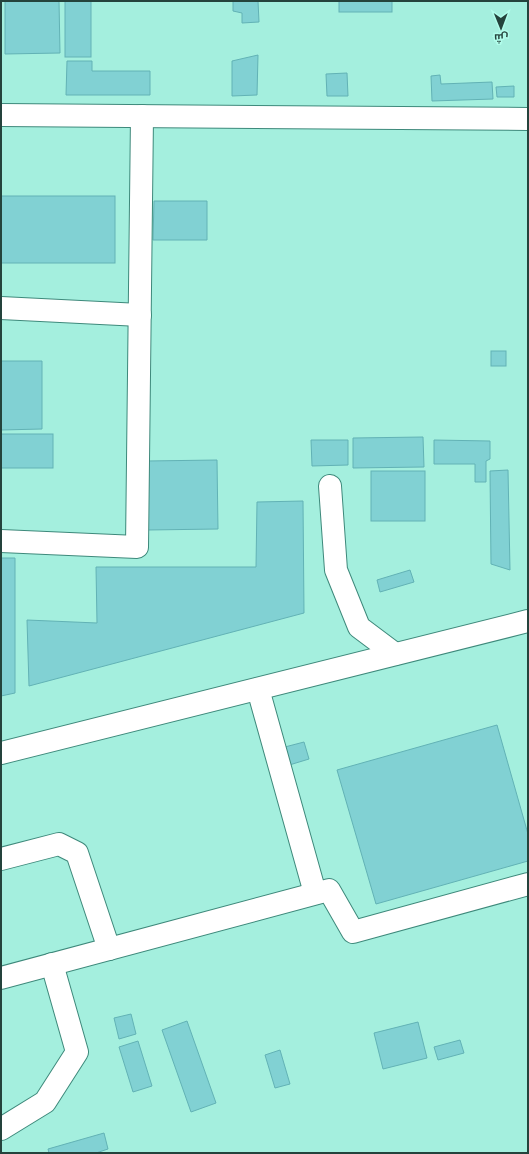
<svg xmlns="http://www.w3.org/2000/svg" width="529" height="1154" font-family="'Open Sans',Cairo,sans-serif">
	<style>
		.building { fill: #81d1d3; stroke: #62b2b5 }
		.lines { fill: none; stroke-linecap: round; stroke-linejoin: round }
		.minor-casing { stroke: #3e897b; stroke-width: 24 }
		.major-casing { stroke: #3e897b; stroke-width: 24 }
		.minor { stroke: #fff; stroke-width: 22 }
		.major { stroke: #fff; stroke-width: 22 }
	</style>
	<rect width="100%" height="100%" fill="#a4efde"/>
	<g class="building">
		<polygon points="5,1 59,1 60,53 5,54"/>
		<rect x="65" y="1" width="26" height="56"/>
		<polygon points="233,1 258,1 259,22 242,23 242,13 233,11"/>
		<rect x="339" y="1" width="53" height="11"/>
		<polygon points="258,55 257,95 232,96 232,61"/>
		<polygon points="67,61 92,61 92,71 150,71 150,95 66,95"/>
		<polygon points="347,73 348,96 327,96 326,74"/>
		<polygon points="440,75 441,84 492,82 493,99 432,101 431,76"/>
		<polygon points="514,86 514,97 497,97 496,87"/>
		<rect x="1" y="196" width="114" height="67"/>
		<polygon points="154,201 207,201 207,240 153,240"/>
		<rect x="491" y="351" width="15" height="15"/>
		<polygon points="1,361 42,361 42,429 1,430"/>
		<rect x="1" y="434" width="52" height="34"/>
		<polygon points="423,437 424,467 353,468 353,438"/>
		<polygon points="311,440 348,440 348,465 312,466"/>
		<polygon points="434,440 490,441 490,459 486,461 486,482 475,482 475,464 434,464"/>
		<polygon points="217,460 218,529 148,530 147,461"/>
		<polygon points="508,470 510,570 491,564 490,471"/>
		<rect x="371" y="471" width="54" height="50"/>
		<polygon points="303,501 304,613 29,686 27,620 97,623 96,567 256,567 257,502"/>
		<polygon points="1,558 15,558 15,693 1,696"/>
		<polygon points="410,570 414,582 380,592 377,580"/>
		<polygon points="497,725 528,834 528,861 376,904 337,770"/>
		<polygon points="304,742 309,759 286,766 281,748"/>
		<polygon points="131,1014 136,1034 119,1039 114,1018"/>
		<polygon points="187,1021 216,1103 191,1112 162,1030"/>
		<polygon points="418,1022 427,1058 383,1069 374,1033"/>
		<polygon points="460,1040 464,1053 438,1060 434,1047"/>
		<polygon points="138,1041 152,1086 133,1092 119,1047"/>
		<polygon points="280,1050 290,1084 275,1088 265,1055"/>
		<polygon points="104,1133 108,1149 96,1153 49,1153 48,1149"/>
	</g>
	<g class="lines">
		<g class="minor-casing">
			<g id="minor">
				<polyline points="1,115 528,119"/>
				<polyline points="1,308 140,315"/>
				<polyline points="330,486 336,570 359,627 395,654"/>
				<polyline points="1,541 137,547 142,116"/>
				<polyline points="258,689 315,893"/>
				<polyline points="1,859 59,844 77,853 109,949"/>
				<polyline points="1,978 329,890 353,932 528,884"/>
				<polyline points="1,1129 45,1102 77,1052 52,964"/>
			</g>
		</g>
		<g class="major-casing">
			<polyline id="major" points="1,753 528,621"/>
		</g>
		<use href="#minor" class="minor"/>
		<use href="#major" class="major"/>
	</g>
	<rect width="529" height="1154" fill="none" stroke="#24433c" stroke-width="4"/>
	<g transform="translate(501 28) rotate(179)" stroke="#b1fdeb" stroke-width="3" paint-order="stroke">
	<path d="M0-3L7 15L0 10L-7 15Z" fill="#24433c"/>
	<text y="-6" font-size="11" font-weight="bold" text-anchor="middle" fill="#24433c">ش</text>
	</g>
</svg>
